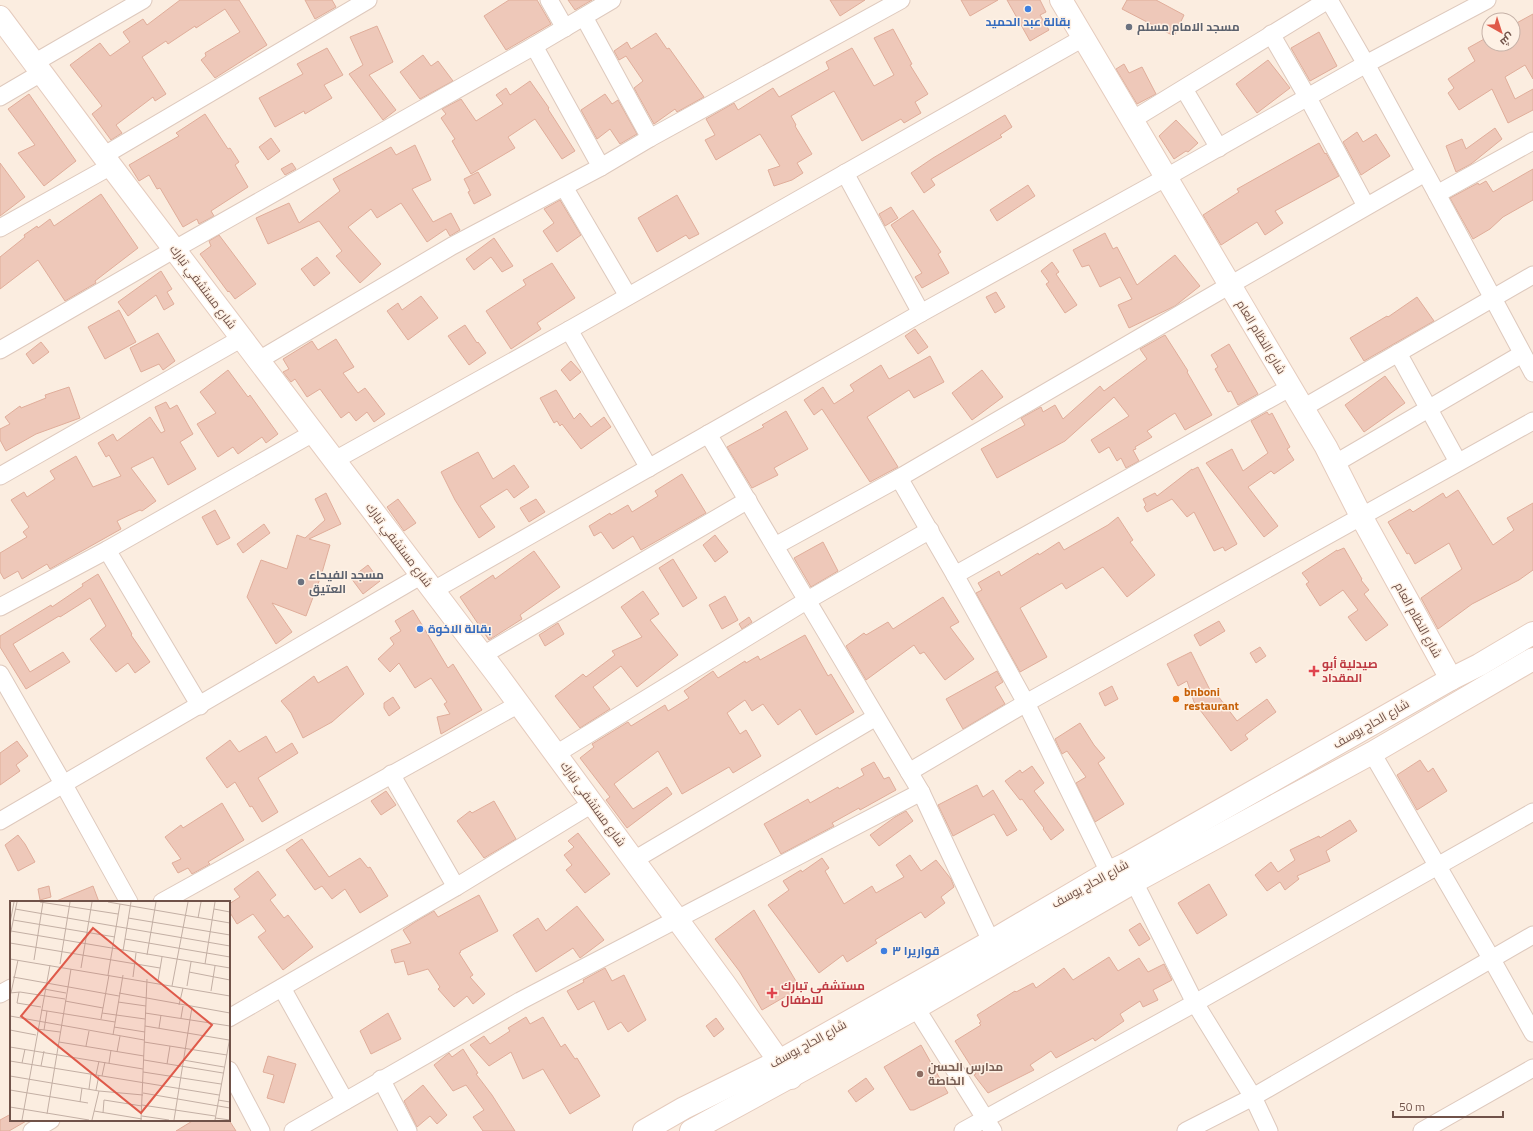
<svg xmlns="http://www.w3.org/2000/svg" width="1533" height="1131" font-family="'Titillium Web',Cairo,sans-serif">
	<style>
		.building { fill: #eec8b9; stroke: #e0ad9a }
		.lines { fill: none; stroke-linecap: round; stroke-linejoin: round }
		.street-casing { stroke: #dec9bd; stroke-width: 19 }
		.secondary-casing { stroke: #e5cbbd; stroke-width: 24 }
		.street { stroke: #fff; stroke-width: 17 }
		.secondary { stroke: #fff; stroke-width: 22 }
		.shop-dot { fill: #3f7fe0; stroke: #fef1e5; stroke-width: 1.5 }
		.worship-dot { fill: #6b7280; stroke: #fef1e5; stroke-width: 1.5 }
		.health-dot { fill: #e0444e; stroke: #fef1e5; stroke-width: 1.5 }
		.food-dot { fill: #e8710a; stroke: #fef1e5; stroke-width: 1.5 }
		.education-dot { fill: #8d6e63; stroke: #fef1e5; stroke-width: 1.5 }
		.labels { text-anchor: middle; stroke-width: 3; stroke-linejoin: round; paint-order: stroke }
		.shop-label { font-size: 12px; font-weight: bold; fill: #366cbe; stroke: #fef1e5; text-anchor: start }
		.worship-label { font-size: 12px; font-weight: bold; fill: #5b616d; stroke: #fef1e5; text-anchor: start }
		.street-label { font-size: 12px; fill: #705249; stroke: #fef1e5 }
		.health-label { font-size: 12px; font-weight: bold; fill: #be3a42; stroke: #fef1e5; text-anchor: start }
		.food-label { font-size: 12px; font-weight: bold; fill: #c56008; stroke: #fef1e5; text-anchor: start }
		.education-label { font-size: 12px; font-weight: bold; fill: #785e54; stroke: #fef1e5; text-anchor: start }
		.inset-road { fill: none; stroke: #c3afa4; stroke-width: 1 }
		.view { fill: #df5a4a; fill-opacity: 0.15; stroke: #df5a4a; stroke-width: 2 }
		.inset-edge { fill: none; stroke: #705249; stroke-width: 2 }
	</style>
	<rect width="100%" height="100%" fill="#fbede0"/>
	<g class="building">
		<polygon points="180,0 239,0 267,45 215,78 201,60 206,56 205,53 240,32 225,9 196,28 195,26 168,44 166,41 142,57 166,94 155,101 153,97 116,125 122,133 111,140 92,114 102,106 70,65 100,43 110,56 130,42 123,32 143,19 147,25"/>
		<polygon points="305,0 332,0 336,7 315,19"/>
		<polygon points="509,0 537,0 551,24 506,50 484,16"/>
		<polygon points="568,0 592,0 575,10"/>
		<polygon points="830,0 865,0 840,16"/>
		<polygon points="961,0 998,0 970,16"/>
		<polygon points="1007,0 1040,0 1046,12 1040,15 1049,30 1030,41"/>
		<polygon points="1127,0 1156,0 1184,15 1174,36 1122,9"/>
		<polygon points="1533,14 1533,79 1525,65 1505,77 1515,99 1533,89 1533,110 1508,123 1492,89 1459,110 1448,93 1454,88 1448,79 1475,61 1468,48 1486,38 1489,44 1513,44 1513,25"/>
		<polygon points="377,26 393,62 369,75 396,110 383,120 349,74 363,65 350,37"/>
		<polygon points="893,29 912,64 910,65 928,94 915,102 921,113 904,123 901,119 862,141 834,91 791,116 796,125 795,126 812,154 797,163 803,173 792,180 774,186 768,170 780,166 760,134 716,160 705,140 715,135 706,119 734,103 738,110 773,88 779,97 829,69 826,62 852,48 874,86 894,75 874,38"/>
		<polygon points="1319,32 1337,66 1310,81 1291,48"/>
		<polygon points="656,33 667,49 669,48 704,97 677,112 675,109 654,124 634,88 643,81 626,56 619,60 614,51 627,42 631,49"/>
		<polygon points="327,48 343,75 324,85 332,98 305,114 304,111 275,127 259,98 303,74 297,64"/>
		<polygon points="423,55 431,66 438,61 453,81 420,99 400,72"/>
		<polygon points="1268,60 1290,88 1257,113 1236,84"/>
		<polygon points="1124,64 1129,73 1142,67 1156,94 1137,104 1116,69"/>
		<polygon points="530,81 549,108 548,109 575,151 562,159 535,119 508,137 515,148 471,174 452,141 455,139 441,118 446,114 442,109 461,99 476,121 503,104 496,95 506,88 510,95"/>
		<polygon points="29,94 76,161 44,186 18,153 35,145 8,109"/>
		<polygon points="605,94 612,104 618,100 637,134 620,144 610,129 597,139 581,110"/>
		<polygon points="205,114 228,149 230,148 239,162 235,165 248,187 211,211 214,216 199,224 197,219 183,227 160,188 157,189 149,175 139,181 129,165 179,136 176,133"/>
		<polygon points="1005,115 1012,127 1000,135 1002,137 931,179 935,185 924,193 911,173 933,158"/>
		<polygon points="1176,120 1198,143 1188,152 1186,151 1174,159 1159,136"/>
		<polygon points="1495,128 1502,139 1471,164 1456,172 1446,146 1462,139 1466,149"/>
		<polygon points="1357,132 1363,142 1376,134 1390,156 1361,175 1343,142"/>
		<polygon points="271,138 280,151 268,160 259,147"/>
		<polygon points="1319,143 1325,154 1326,153 1339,176 1275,211 1283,223 1265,235 1257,222 1221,245 1203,215 1239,192 1237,189"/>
		<polygon points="415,145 431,180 412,189 433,222 451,213 460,230 450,236 446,229 427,242 401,203 377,218 371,209 348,227 381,264 360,283 336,256 342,251 319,221 268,244 256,218 289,203 299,223 340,191 333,179 391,147 396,155"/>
		<polygon points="0,163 25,197 0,216"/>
		<polygon points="292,163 296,169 285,175 281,169"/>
		<polygon points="1533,169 1533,200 1503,217 1490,229 1473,239 1450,198 1478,183 1479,185 1486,181 1493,192"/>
		<polygon points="478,172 491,195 474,204 468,192 470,191 464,179"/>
		<polygon points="1028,185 1035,196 997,221 990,210"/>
		<polygon points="101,194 138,248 95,281 96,283 65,301 38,260 0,289 0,257 25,237 24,235 37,226 38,228 50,219 54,226"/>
		<polygon points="677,195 699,234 689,239 686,235 657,252 638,218"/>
		<polygon points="560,200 581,235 557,252 543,231 554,223 544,209"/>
		<polygon points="891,207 898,218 885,226 879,214"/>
		<polygon points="913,210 941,252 938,254 949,273 922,288 915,277 922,273 891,225"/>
		<polygon points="1105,233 1113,249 1117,247 1137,285 1175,255 1200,286 1175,306 1129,328 1118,305 1132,299 1120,277 1100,287 1089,265 1082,267 1073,250"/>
		<polygon points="219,235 256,284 235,299 229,291 228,292 200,254 211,246 209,241"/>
		<polygon points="494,238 513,266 502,272 491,257 474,270 466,259"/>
		<polygon points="317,257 330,273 314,286 301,269"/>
		<polygon points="1052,262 1059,272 1056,274 1077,305 1065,313 1046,284 1049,282 1041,271"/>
		<polygon points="552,263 575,298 537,323 541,329 511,349 486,311 526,285 523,280"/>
		<polygon points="161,271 172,289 167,292 174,304 164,310 156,295 128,316 118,302"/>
		<polygon points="996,292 1005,307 995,313 986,297"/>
		<polygon points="421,296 438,318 408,340 387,311 398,303 402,310"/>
		<polygon points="1417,297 1434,321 1364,361 1350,338 1387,316 1388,317"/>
		<polygon points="119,310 136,342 105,359 88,327"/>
		<polygon points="465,325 477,343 478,342 486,353 469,365 448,336"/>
		<polygon points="915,329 928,347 918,354 905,336"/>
		<polygon points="158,333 175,361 163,370 159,364 141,372 130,348"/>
		<polygon points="1165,335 1188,371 1187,372 1212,415 1185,430 1175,413 1147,431 1152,437 1135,447 1136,449 1133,450 1139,461 1126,468 1121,458 1117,461 1109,447 1099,453 1091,440 1129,416 1114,397 1065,441 997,478 981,449 1025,425 1021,418 1041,407 1043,412 1055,405 1063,419 1100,386 1104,391 1147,359 1140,349"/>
		<polygon points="336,339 354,367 343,373 358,393 365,388 385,414 374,422 367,412 356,421 349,412 341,418 320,389 307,397 295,379 291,382 283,372 289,369 283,359 312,341 318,350"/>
		<polygon points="41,342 49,352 33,364 26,354"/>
		<polygon points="1229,344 1258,394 1238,405 1231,391 1228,392 1215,369 1218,367 1211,355"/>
		<polygon points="930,356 944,382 914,398 909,390 867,417 898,467 870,482 822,409 814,415 804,400 823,387 834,404 854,391 850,385 881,365 889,379"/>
		<polygon points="571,361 581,372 570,381 561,370"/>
		<polygon points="228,370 248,397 250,395 278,434 266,443 262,437 238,454 233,447 218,457 197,424 216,413 200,392"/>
		<polygon points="982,370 1003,397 972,420 952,393"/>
		<polygon points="1385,376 1405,403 1364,432 1345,405"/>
		<polygon points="69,387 80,418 36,434 6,451 0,440 0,429 10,424 5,417 20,406 21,408 46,398 45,395"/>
		<polygon points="556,390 574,419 580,413 591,427 604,417 611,427 581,449 562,424 560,426 557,421 554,423 540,398"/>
		<polygon points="166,402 170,409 177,405 193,434 180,442 196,469 168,485 153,457 131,468 156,501 142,511 140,510 117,521 121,529 50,569 47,564 22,579 18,571 4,579 0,572 0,553 27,537 23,532 29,527 11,500 24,492 27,497 55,479 50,471 76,456 93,487 121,476 109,455 106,457 98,443 113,434 117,441 150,417 161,433 165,431 155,407"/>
		<polygon points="786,411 808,449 774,468 778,475 752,488 727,447 764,427 762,425"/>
		<polygon points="1267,412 1269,415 1272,413 1290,447 1287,449 1294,460 1274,474 1271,471 1248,487 1278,526 1264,537 1206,463 1232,449 1243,471 1268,453 1251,421"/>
		<polygon points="478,452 493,479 514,465 529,487 514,498 507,489 480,506 495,527 479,538 455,500 441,472"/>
		<polygon points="1198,467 1237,544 1225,551 1223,547 1214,551 1194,512 1187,517 1172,499 1147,512 1144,507 1146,505 1143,499 1155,493 1157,496 1192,469 1192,470"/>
		<polygon points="682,474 706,513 641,550 633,536 613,549 601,532 594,536 589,526 610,513 611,515 628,505 632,512 658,496 655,491"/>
		<polygon points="1458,490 1493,545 1514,530 1507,518 1533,503 1533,570 1519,580 1472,604 1438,629 1421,598 1462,569 1449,543 1415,564 1409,553 1407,554 1388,522 1410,509 1413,512 1443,493 1446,498"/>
		<polygon points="326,493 341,524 309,539 330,545 321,576 306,616 272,603 292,632 276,644 247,597 261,560 287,569 297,535 305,538 325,520 315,499"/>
		<polygon points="398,499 416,523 404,531 387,507"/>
		<polygon points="536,499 545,512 529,522 520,508"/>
		<polygon points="215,510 230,538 217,545 202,517"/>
		<polygon points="1118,517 1133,540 1130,542 1155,575 1127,597 1103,567 1066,589 1062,583 1020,608 1047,657 1020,672 976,593 982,590 978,583 999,571 1001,576 1038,553 1039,555 1059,542 1064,550 1108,525"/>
		<polygon points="264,524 270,533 243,553 237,544"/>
		<polygon points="715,535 728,552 715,562 703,545"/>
		<polygon points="823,542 838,571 811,587 794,558"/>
		<polygon points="1344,548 1362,579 1361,580 1369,590 1364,594 1388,625 1366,641 1348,617 1358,610 1343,590 1320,606 1306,584 1309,582 1302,573 1337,550 1337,551"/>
		<polygon points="534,551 560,587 520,615 522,619 489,640 460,597 493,575 495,579"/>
		<polygon points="673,559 697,598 683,607 659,568"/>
		<polygon points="368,565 380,581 363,594 351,578"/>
		<polygon points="98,574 132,634 131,635 150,662 135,673 128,663 116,672 90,639 106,626 90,598 60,617 59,616 13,644 30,672 63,652 70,662 26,689 0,647 0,636 51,605 52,607 83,586 82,584"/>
		<polygon points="643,591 659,614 650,620 678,655 637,687 621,666 593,687 610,709 580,728 555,696 583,674 586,677 615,655 612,651 642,637 621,607"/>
		<polygon points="725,596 738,620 722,629 709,605"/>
		<polygon points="943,597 959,622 950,627 974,659 945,680 924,652 920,654 914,645 866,680 846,646 864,633 866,635 888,622 893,629"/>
		<polygon points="413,610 448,668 453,664 482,710 441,734 437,717 450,714 444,704 447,702 431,678 415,688 399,663 390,672 378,659 394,644 390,638 401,631 395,621"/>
		<polygon points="749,617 752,622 742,629 739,624"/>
		<polygon points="1219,621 1225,631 1200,646 1194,635"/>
		<polygon points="558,623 564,634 545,646 539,635"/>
		<polygon points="805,635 828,676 831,674 854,712 816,735 800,709 778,725 763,704 752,711 745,700 727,713 740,734 746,730 761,756 733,773 729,767 682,794 658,751 614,784 633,809 667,787 672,794 627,828 606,800 610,797 580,758 594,747 592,744 628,722 631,726 665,705 668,711 689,698 684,691 713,671 718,678 745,661 746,663 758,656 760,660"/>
		<polygon points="1260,647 1266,656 1256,663 1250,653"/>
		<polygon points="1191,652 1212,694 1215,692 1237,721 1267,699 1276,712 1245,735 1248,739 1231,751 1194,702 1187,681 1178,686 1167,664"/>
		<polygon points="347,666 364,694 332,722 303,738 291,713 281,701 314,676 318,683"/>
		<polygon points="997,671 1003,682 995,687 1005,704 963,729 946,699"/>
		<polygon points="1112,686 1118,699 1105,706 1099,693"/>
		<polygon points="393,697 400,708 389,716 384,708 384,703"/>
		<polygon points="1080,723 1094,745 1105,758 1098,763 1124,804 1095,822 1076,783 1086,777 1067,751 1062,754 1055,739"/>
		<polygon points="266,736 276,753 292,743 298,753 258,778 278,812 262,822 252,806 250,807 235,782 227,788 206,758 230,740 239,752"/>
		<polygon points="17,741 28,756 16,765 20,771 0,785 0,753"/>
		<polygon points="1420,760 1428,772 1433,768 1447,791 1417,810 1397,775"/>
		<polygon points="874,762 884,779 889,777 896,790 860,810 859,808 832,823 834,826 781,854 764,824 808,799 810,803 838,787 839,789 864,775 861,769"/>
		<polygon points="1032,766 1044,783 1034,791 1064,830 1051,840 1043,829 1044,828 1022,799 1020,800 1005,781 1020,770 1022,773"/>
		<polygon points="977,785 983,797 993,790 1017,830 1007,836 994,814 953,836 938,805"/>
		<polygon points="386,791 396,805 381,815 371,801"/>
		<polygon points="494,801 516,839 484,858 457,821 470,811 472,813"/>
		<polygon points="222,803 244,840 208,862 210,864 192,874 188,868 178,873 172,863 181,859 165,837 181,825 183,828"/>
		<polygon points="906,811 913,821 879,846 870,835 895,817"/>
		<polygon points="1350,820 1357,831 1326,851 1330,861 1297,876 1299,879 1285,890 1280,882 1267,891 1255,875 1271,862 1278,872 1295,860 1290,850 1319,836 1320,838"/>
		<polygon points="578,833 610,874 585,893 566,870 572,865 564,855 574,847 568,841"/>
		<polygon points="18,835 25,844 35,862 18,871 5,845"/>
		<polygon points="302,839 329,877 360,858 368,868 370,867 388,896 360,913 345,889 332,899 322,886 315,890 286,850"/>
		<polygon points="910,855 921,871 936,860 951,879 954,887 941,897 945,903 925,918 921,912 875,940 877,943 847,962 843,955 819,973 768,905 789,890 783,881 801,870 802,872 822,858 829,868 825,871 844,904 872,886 876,893 904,877 896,865"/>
		<polygon points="258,871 276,895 270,900 284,918 288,915 313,947 283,970 258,937 266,931 253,914 237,924 229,911 229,904 240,897 234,889"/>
		<polygon points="1209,884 1227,915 1197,934 1178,903"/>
		<polygon points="49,886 51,897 40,900 38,889"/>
		<polygon points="93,886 99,902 54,902"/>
		<polygon points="479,895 498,931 460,951 461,952 459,953 473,975 470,977 485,994 473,1004 467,996 454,1007 438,989 440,987 428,969 408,975 404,961 395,963 391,950 411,943 403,930 415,922 434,911 438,917"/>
		<polygon points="577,906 604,940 580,958 573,948 536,972 513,935 538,918 546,931"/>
		<polygon points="754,910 800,988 762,1010 740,972 715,939"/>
		<polygon points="1140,923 1150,939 1139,946 1129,930"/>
		<polygon points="1109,957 1118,971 1139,958 1148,972 1164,964 1172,980 1153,990 1158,1000 1143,1007 1140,1001 1120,1014 1124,1021 1095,1041 1093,1038 1056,1058 1051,1051 1030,1065 1034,1070 988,1093 974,1075 976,1074 955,1041 981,1025 979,1023 981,1022 977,1015 1015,991 1016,992 1033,983 1036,988 1064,968 1073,980"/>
		<polygon points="605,968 612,981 624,975 646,1020 628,1032 621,1022 608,1030 594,1001 578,1010 567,991 584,982 583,980"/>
		<polygon points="388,1013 401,1039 371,1054 360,1031"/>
		<polygon points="526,1017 530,1024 543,1017 561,1047 565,1044 575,1059 577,1058 600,1096 570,1114 543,1069 523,1079 511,1052 489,1066 470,1045 484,1036 490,1044 510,1031 508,1028"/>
		<polygon points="716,1018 724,1029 714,1037 706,1026"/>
		<polygon points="921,1045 948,1093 914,1110 910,1110 884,1067"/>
		<polygon points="463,1049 478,1073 476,1074 492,1095 515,1131 483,1131 473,1117 484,1110 466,1085 453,1091 434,1065 449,1053 452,1057"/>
		<polygon points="268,1056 296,1064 284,1103 267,1098 274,1075 263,1072"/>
		<polygon points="866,1078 874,1089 856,1102 848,1091"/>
		<polygon points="423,1085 447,1115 437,1124 430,1116 417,1127 404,1101"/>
		<polygon points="11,1114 11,1120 28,1120 9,1131 0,1131 0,1120"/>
		<polygon points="194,1120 229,1120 236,1131 176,1131"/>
	</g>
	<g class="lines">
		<g class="street-casing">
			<g id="street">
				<polyline points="549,0 565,28"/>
				<polyline points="1329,0 1366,64 1437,194 1533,373"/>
				<polyline points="584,17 650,138"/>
				<polyline points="1271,34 1308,98 1366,206"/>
				<polyline points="534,46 601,167"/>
				<polyline points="34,63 143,0"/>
				<polyline points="1184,89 1219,148"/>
				<polyline points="0,97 41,73"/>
				<polyline points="1132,120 1328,0"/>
				<polyline points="103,156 368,0"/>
				<polyline points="845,173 921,313"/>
				<polyline points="564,187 628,296"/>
				<polyline points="1437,194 1533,141"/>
				<polyline points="0,228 111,166"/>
				<polyline points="569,330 649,468"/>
				<polyline points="0,350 175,249 534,46 612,0"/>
				<polyline points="1398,353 1458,462"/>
				<polyline points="259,360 452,246 601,167 650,138 901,0"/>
				<polyline points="1303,408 1533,275"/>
				<polyline points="708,434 921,792 996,952"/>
				<polyline points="335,460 569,330 1083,38"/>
				<polyline points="1334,464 1522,354"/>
				<polyline points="0,476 242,338"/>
				<polyline points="899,478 955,575 1026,703 1109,872"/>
				<polyline points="775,546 899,478 1230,285 1425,173"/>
				<polyline points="107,550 200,706"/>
				<polyline points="955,575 1291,387"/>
				<polyline points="434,590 921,313 1165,178 1366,64 1487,0"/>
				<polyline points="0,607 107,550 313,433"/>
				<polyline points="483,655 748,500"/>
				<polyline points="0,674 64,785 129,902"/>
				<polyline points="1372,753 1491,958 1533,1033"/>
				<polyline points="556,754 806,601 930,530"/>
				<polyline points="909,772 1026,703 1533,421"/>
				<polyline points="391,774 456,887"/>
				<polyline points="0,821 422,575"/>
				<polyline points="634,860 876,717"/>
				<polyline points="1129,872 1195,1003 1253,1097 1269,1131"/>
				<polyline points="162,902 519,704"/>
				<polyline points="282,988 345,1101"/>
				<polyline points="0,994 11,988"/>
				<polyline points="916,1008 993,1131"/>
				<polyline points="229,1018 456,887 592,804"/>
				<polyline points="229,1070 261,1131"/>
				<polyline points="381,1079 408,1131"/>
				<polyline points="32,1131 51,1120"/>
				<polyline points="293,1131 520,1001 921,792"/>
				<polyline points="963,1131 1195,1003 1533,812"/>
				<polyline points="1186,1131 1253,1097 1533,935"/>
				<polyline points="1422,1131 1533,1068"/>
			</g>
		</g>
		<g class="secondary-casing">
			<g id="secondary">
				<polyline points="1061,0 1326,447 1361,516 1451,679"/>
				<polyline points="0,17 111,166 499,677 724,983 791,1078"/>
				<polyline points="644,1131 684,1108 779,1061 990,942 1109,872 1126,864 1451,679 1479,665 1533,633"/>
				<polyline points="691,1131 916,1008 1134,882 1372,753 1533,659"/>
			</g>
		</g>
		<use href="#street" class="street"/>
		<use href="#secondary" class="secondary"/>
	</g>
	<g class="shop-dot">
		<circle cx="1028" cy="9" r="4"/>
		<circle cx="420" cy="629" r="4"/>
		<circle cx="884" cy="951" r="4"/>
	</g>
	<g class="worship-dot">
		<circle cx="1129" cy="27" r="4"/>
		<circle cx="301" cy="582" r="4"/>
	</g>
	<g class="health-dot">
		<path d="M1312 665h4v4h4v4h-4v4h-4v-4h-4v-4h4z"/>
		<path d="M770 987h4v4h4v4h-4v4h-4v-4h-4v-4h4z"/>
	</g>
	<circle class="food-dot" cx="1176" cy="699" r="4"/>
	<circle class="education-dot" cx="920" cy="1074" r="4"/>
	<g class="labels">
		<g class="shop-label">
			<text x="1028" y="26" text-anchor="middle">بقالة عبد الحميد</text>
			<text x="428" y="633">بقالة الاخوة</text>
			<text x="892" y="955">قواريرا ٣</text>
		</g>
		<g class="worship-label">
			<text x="1137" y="31">مسجد الامام مسلم</text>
			<text x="309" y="579">مسجد الفيحاء<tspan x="309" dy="14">العتيق</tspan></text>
		</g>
		<g class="street-label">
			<text transform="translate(203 287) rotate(53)" y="4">شارع مستشفي تبارك</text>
			<text transform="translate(1261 337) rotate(59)" y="4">شارع النظام العام</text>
			<text transform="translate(399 545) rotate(53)" y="4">شارع مستشفي تبارك</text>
			<text transform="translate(1418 620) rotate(61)" y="4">شارع النظام العام</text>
			<text transform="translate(1371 724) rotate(-30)" y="4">شارع الحاج يوسف</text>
			<text transform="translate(593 804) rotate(54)" y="4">شارع مستشفي تبارك</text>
			<text transform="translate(1090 884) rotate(-29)" y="4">شارع الحاج يوسف</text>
			<text transform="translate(808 1044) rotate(-29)" y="4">شارع الحاج يوسف</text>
		</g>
		<g class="health-label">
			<text x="1322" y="668">صيدلية أبو<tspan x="1322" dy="14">المقداد</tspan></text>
			<text x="781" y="990">مستشفى تبارك<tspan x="781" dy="14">للاطفال</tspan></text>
		</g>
		<g class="food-label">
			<text x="1184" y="696">bnboni<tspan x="1184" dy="14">restaurant</tspan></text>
		</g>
		<g class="education-label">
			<text x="928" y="1071">مدارس الحسن<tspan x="928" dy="14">الخاصة</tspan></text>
		</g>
	</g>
	<g transform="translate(10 901)">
		<rect width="220" height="220" fill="#fbede0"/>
		<path class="inset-road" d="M30,1L108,13M98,1L220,22M5,8L220,45M204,8L220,11M118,17L220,34M188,17L191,1M3,19L105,36M0,22L4,1M1,30L220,67M0,35L7,1M115,38L220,56M0,42L150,67M113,50L121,1M137,54L146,1M0,58L220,95M24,59L33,1M50,63L60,1M195,63L205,1M71,67L82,1M179,71L220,79M98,74L110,3M3,76L109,95M123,76L126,52M148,80L152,56M162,85L178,1M177,85L181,61M34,88L56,92M201,90L205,65M9,91L7,102L31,106M0,92L10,91L55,98M1,92L8,59M109,92L220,112M55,100L93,107M108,101L136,105M169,104L173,87M31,109L105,121M92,112L135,118M135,112L220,125M0,115L134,139M171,117L173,105M91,118L99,74M135,125L219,139M104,126L135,131M149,127L151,114M27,128L50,131M0,129L26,134M34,129L37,110M103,134L113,74M49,141L134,155M134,141L217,154M76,145L79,130M0,146L133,168M107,151L110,135M134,159L213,172M173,159L214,166M0,160L209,194M12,162L15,148M99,162L101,149M157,163L160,145M31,165L34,150M133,171L211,183M86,174L89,160M0,175L89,190L133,194M92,175L95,161M79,188L81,173M0,189L78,202M86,189L89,174M133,192L220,207M208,199L220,201M70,201L72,187M132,204L205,215M0,206L79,219M84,210L132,218M93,212L94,199L132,205M37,213L61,68M132,215L159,219M205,217L220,219M12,219L40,64M82,219L89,190M131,219L137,78M164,219L182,106M205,219L220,136"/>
		<path class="view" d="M83,27L202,124L131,212L11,115Z"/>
		<rect width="220" height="220" class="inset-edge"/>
	</g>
	<g transform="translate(1501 32) rotate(141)"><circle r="19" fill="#fef1e5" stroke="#c5b1a7"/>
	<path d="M0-3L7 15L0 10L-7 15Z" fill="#df5a4a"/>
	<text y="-6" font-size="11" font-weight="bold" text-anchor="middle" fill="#705249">ش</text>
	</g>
	<path d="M1393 1111v6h110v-6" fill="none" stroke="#705249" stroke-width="2"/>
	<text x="1399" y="1111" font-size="12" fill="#705249" stroke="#fef1e5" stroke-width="3" paint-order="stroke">50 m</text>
</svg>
